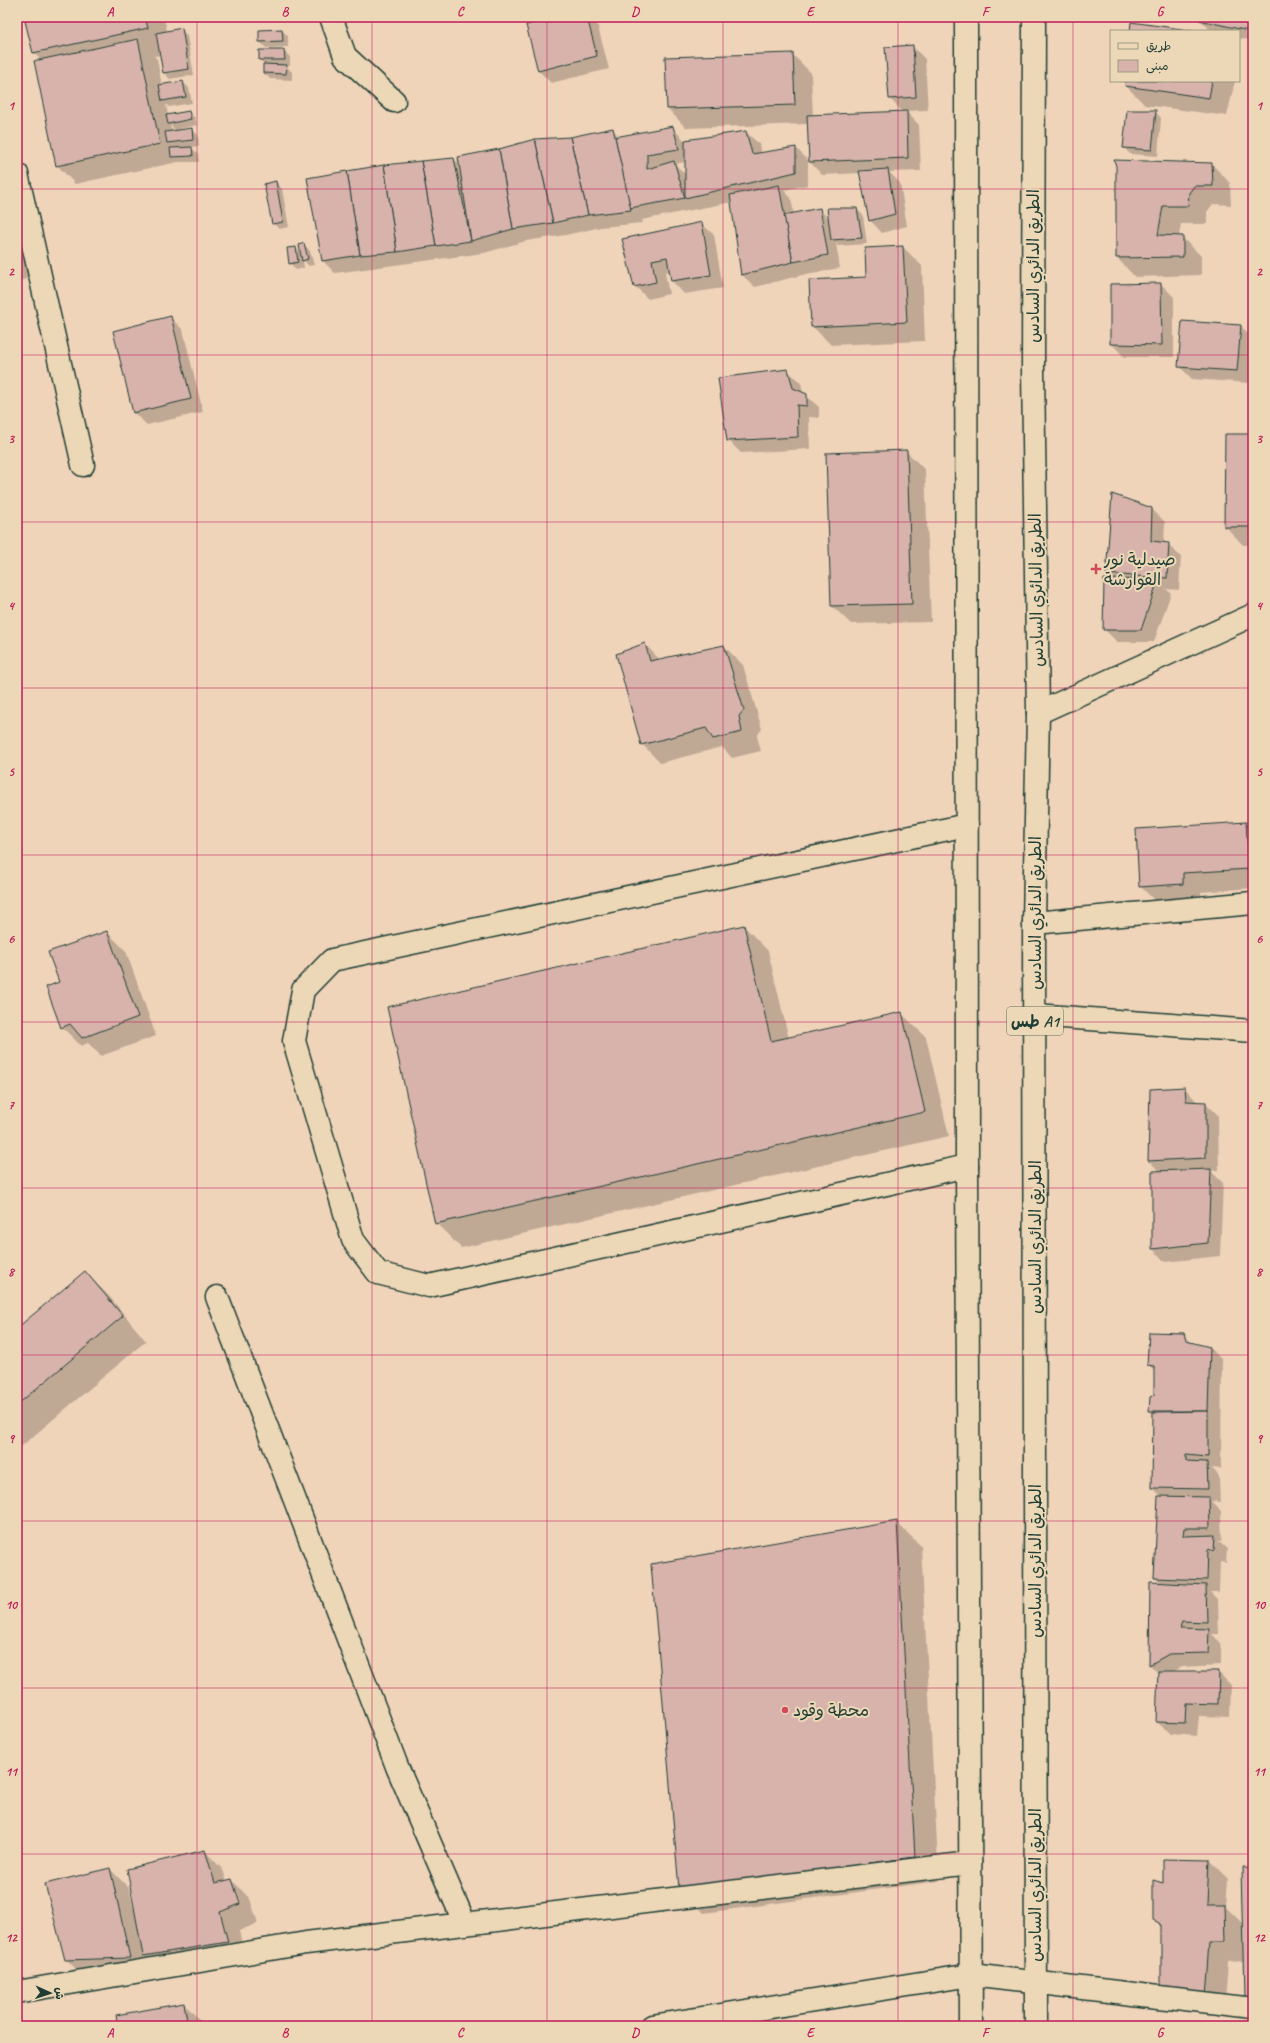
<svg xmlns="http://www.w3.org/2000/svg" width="1270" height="2043" font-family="Caveat,'Playpen Sans Arabic',sans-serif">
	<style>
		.shadow { fill: #0003; fill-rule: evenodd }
		.building { fill: #d7b3ac; stroke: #1f3d34 }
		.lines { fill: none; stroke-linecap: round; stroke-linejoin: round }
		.minor-casing { stroke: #1f3d34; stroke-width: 25 }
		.highway-casing { stroke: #1f3d34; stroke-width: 25 }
		.minor { stroke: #ecd8b6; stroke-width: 22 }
		.highway { stroke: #ecd8b6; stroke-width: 22 }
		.grid { fill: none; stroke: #c2185b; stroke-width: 1; stroke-opacity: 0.55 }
		.poi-dot { fill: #d1495b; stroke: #ecd8b6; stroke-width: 1.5 }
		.labels { text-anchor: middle; stroke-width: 4; stroke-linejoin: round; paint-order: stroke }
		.shield { fill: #ecd8b6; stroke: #5c6c5b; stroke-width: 1 }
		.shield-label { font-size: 16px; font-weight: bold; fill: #1f3d34 }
		.street-label { font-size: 17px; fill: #1f3d34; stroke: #ecd8b6 }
		.poi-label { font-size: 17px; fill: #1f3d34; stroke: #ecd8b6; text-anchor: start }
		.neatline { fill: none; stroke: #c2185b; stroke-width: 1.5 }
		.grid-label { font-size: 13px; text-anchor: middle; font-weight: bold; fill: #c2185b }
	</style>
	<rect width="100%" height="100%" fill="#f0d4ba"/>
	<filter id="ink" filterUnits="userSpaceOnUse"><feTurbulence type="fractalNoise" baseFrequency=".025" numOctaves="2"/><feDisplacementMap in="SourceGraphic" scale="8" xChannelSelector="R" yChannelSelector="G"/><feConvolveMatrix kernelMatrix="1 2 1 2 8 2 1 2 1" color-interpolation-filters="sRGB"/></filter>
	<g filter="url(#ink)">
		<g class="shadow">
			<path d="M25,17H164L167,32L181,29L187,36L194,75L170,79L164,73L161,55L154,56L157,59L162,86L183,82L189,88L192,103L169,107L166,104L168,116L189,112L195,118L197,125L179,129V131L192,129L198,135L199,146L191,147L198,154L199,162H178L75,184L57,165L41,60L34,53ZM170,125L176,131L172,132Z"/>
			<polygon points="559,17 591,17 597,23 609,69 551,83 539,71"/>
			<polygon points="1200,17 1253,17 1253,41 1239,38 1239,31 1211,31 1200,19"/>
			<polygon points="282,30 288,36 288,47 266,48 260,42"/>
			<path d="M912,46L925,59L928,110L906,111L919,125L921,171L889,172L900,183L907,226L882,233L870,220L861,173L822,175L808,160V185L784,190L791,198L794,214L820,210L829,219L856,209L863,215L867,244L838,246L836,243L840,268L806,274L755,287L742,275L732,202L642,220L643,223L601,227L566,235L526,241L484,253L335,273L323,261L454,159L461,166L570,138L613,130L620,137L672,127L685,141L746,132L759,144L761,154L796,148L810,162L808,124L686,128L668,109L666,58L792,54L811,73L813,116L903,112L890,99ZM686,162V175L675,164Z"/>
			<polygon points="260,51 284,51 290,57 290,66 286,66 292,72 292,80 270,79 264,73 264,64 260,60"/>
			<polygon points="1127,81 1235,81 1227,116 1145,105 1126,86"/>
			<polygon points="1155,111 1161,118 1158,156 1130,154 1124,148"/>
			<polygon points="1212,164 1230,183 1231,205 1213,204 1207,212 1207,224 1181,224 1179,237 1182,237 1201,256 1201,275 1135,277 1117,258 1117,166"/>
			<polygon points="276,182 282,189 289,227 279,229 273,223"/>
			<polygon points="17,195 34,276 17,282"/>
			<polygon points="701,223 714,235 723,288 684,294 672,281 670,271 665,272 669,294 648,299 635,286 624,240"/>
			<polygon points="304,244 310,251 314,265 309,266 303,260 304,268 296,270 290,263 296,248 302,254"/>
			<polygon points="903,247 922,266 925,341 831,345 812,326"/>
			<polygon points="1161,284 1174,297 1174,357 1124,357 1112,344"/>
			<polygon points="170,317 183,330 203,412 147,425 134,413"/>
			<polygon points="1241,326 1253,339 1249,383 1192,379 1179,366"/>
			<polygon points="788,371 801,383 803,393 819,407 819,418 809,417 810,449 741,453 728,440"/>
			<polygon points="1253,435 1253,545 1243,545 1225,526"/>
			<polygon points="906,451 925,470 931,622 851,624 832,606"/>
			<polygon points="1152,509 1165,522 1164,543 1168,544 1181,557 1179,590 1166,589 1171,593 1154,642 1117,642 1104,629 1114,580 1107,574"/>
			<polygon points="645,644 660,660 724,646 743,665 762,729 757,736 761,751 732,758 722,747 660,763 642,744"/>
			<polygon points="1245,823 1253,831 1253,888 1201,892 1202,902 1159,905 1140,886"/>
			<polygon points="744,926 768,951 789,1039 901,1013 926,1037 949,1136 461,1248 436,1223"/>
			<polygon points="107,932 126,951 156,1036 101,1056 88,1043 81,1046 62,1027 60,982"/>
			<polygon points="1185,1088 1198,1103 1206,1103 1218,1115 1219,1170 1211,1171 1223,1183 1220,1256 1165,1262 1153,1249 1160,1172 1149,1161"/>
			<polygon points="85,1272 109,1296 146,1341 17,1450 17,1329"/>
			<polygon points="1183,1334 1193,1344 1210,1348 1222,1360 1221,1469 1212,1468 1219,1476 1220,1502 1211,1501 1221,1511 1222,1541 1218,1541 1227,1549 1226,1563 1220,1562 1219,1592 1211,1592 1218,1599 1219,1634 1212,1634 1221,1643 1221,1665 1182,1667 1172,1672 1218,1672 1231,1685 1230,1717 1199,1716 1197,1736 1170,1734 1157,1722 1159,1674 1150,1665 1151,1583 1162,1584 1155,1578 1163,1498 1153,1488 1154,1415 1150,1411 1155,1395 1155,1372 1148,1364"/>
			<polygon points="896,1522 921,1546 939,1881 704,1913 680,1889"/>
			<polygon points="205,1851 223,1870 227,1881 232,1880 250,1899 258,1923 239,1931 246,1961 163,1975 144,1956 148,1976 85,1978 66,1959 110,1869 129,1888 133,1908"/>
			<polygon points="1164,1860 1209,1861 1228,1880 1226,1907 1243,1924 1253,1869 1244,1961 1229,1962 1225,2013 1180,2008 1162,1927 1154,1919 1164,1884"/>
			<polygon points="184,2004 203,2023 203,2026 119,2026"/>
		</g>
		<g class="building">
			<polygon points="24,17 145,17 148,28 33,53"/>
			<polygon points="555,17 587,17 597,56 538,71 526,25"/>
			<polygon points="1199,17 1253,17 1253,32 1199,20"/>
			<polygon points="1131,22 1196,31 1130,31"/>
			<polygon points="182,28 189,69 163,73 156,33"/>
			<polygon points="282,29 283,41 259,42 259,30"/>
			<polygon points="138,39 160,144 56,166 34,61"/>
			<polygon points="913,45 916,97 889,99 885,47"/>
			<polygon points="259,50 284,50 285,60 259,60"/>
			<polygon points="793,53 795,105 667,109 665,57"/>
			<polygon points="263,64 287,65 286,74 263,73"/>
			<polygon points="183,81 186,97 162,101 159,85"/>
			<polygon points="1126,81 1212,81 1209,98 1125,86"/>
			<polygon points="1127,110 1156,110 1152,150 1123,148"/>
			<polygon points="189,111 191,119 168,124 166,115"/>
			<polygon points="907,111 908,158 809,162 807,115"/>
			<polygon points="673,126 679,149 647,154 647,169 674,161 685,198 630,208 615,137"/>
			<polygon points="192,128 193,140 167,143 165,132"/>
			<polygon points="613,128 631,210 588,215 570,137"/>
			<polygon points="746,131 752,154 796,147 796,172 685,198 685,140"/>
			<polygon points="570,137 588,215 553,223 535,139"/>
			<polygon points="535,139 553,223 513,229 499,149"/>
			<polygon points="192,147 193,156 171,157 170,148"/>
			<polygon points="499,149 513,229 471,241 458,157"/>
			<polygon points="454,158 471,241 436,246 421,161"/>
			<polygon points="1114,160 1212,163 1213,186 1194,186 1189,193 1188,206 1163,206 1158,235 1183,236 1183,257 1116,258 1116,166"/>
			<polygon points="421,161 436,246 397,252 384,165"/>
			<polygon points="384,165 397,252 360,255 347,171"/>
			<polygon points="888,169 895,214 869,221 859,171"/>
			<polygon points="347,171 360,255 322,261 307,178"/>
			<polygon points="276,181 283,222 272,224 264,184"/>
			<polygon points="779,185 793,262 741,275 730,195"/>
			<polygon points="820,208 828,255 793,262 784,215"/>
			<polygon points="827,208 857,208 862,238 831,240"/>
			<polygon points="702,222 711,275 671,281 667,257 652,260 656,282 634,287 622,239"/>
			<polygon points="304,243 308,259 302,261 299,245"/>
			<polygon points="903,246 907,322 811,327 809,280 866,277 865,248"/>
			<polygon points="296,247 298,262 289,264 287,248"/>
			<polygon points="1161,283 1162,345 1110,344 1110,284"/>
			<polygon points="171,316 191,399 133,413 113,331"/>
			<polygon points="1182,321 1241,325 1237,371 1178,367"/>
			<polygon points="788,369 793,388 807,394 807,406 797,405 798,437 727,441 718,378"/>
			<polygon points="1225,434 1253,434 1253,527 1224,527"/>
			<polygon points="907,450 912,604 831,606 826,453"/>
			<polygon points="1112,494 1152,508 1151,541 1169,543 1167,578 1106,574"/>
			<polygon points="1104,579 1158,580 1141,630 1103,630"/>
			<polygon points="645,643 650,661 724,645 744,710 739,716 742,732 713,739 706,728 641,745 616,654"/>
			<polygon points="1246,822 1249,869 1183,873 1183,884 1139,887 1136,829"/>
			<polygon points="744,925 771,1041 902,1012 925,1112 435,1224 387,1007"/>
			<polygon points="107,931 138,1017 82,1038 70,1024 61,1028 46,987 59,982 48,952"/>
			<polygon points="1185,1087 1186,1101 1206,1102 1206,1158 1148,1161 1150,1089"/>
			<polygon points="1211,1169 1208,1243 1152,1249 1152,1171"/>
			<polygon points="85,1271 123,1316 17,1405 17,1328"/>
			<polygon points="1149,1332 1184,1333 1186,1341 1210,1347 1208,1411 1149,1411 1150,1397 1154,1395 1154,1366 1147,1365"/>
			<polygon points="1208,1411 1208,1457 1186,1455 1186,1461 1207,1462 1208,1489 1152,1488 1153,1412"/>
			<polygon points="1158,1496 1209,1497 1210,1528 1184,1528 1183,1536 1215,1535 1214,1551 1208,1549 1207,1580 1154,1578"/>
			<polygon points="897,1521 915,1857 679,1889 651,1564"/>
			<polygon points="1150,1582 1206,1585 1207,1622 1182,1621 1180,1628 1209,1629 1208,1653 1169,1654 1149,1665"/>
			<polygon points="1158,1671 1219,1671 1218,1704 1186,1703 1185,1723 1156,1722"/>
			<polygon points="205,1850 215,1883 232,1879 240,1904 220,1912 228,1942 143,1956 127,1869"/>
			<polygon points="1163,1859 1209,1860 1207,1904 1225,1904 1226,1943 1210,1943 1206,1994 1161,1990 1161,1924 1153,1920 1153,1880 1163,1883"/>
			<polygon points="1241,1867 1253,1868 1253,1997 1244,1997"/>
			<polygon points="110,1868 130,1958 65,1960 45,1884"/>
			<polygon points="184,2003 188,2026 118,2026 116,2015"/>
		</g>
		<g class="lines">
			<g class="minor-casing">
				<g id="minor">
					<polyline points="331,17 345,56 394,101"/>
					<polyline points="17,174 83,465"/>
					<polyline points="1038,713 1253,615"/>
					<polyline points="967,825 332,960 303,990 294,1041 353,1240 378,1273 429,1286 967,1166"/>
					<polyline points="1034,923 1253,903"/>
					<polyline points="1035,1015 1253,1031"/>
					<polyline points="217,1297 398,1769 465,1924"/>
					<polyline points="17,1992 306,1943 970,1863"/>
					<polyline points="652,2026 971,1975 1253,2008"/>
				</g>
			</g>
			<g class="highway-casing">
				<g id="highway">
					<polyline points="966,17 967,1166 971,2026"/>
					<polyline points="1034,17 1033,370 1038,713 1034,923 1036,2026"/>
				</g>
			</g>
			<use href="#minor" class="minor"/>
			<use href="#highway" class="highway"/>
		</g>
	</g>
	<path class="grid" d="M197,17V2026M372,17V2026M547,17V2026M723,17V2026M898,17V2026M1073,17V2026M17,189H1253M17,355H1253M17,522H1253M17,688H1253M17,855H1253M17,1022H1253M17,1188H1253M17,1355H1253M17,1521H1253M17,1688H1253M17,1854H1253"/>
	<g class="poi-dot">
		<path d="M1094 563h4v4h4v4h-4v4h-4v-4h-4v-4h4z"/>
		<circle cx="785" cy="1710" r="4"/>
	</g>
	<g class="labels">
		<rect class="shield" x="1007" y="1007" width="56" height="28" rx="3"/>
		<g class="shield-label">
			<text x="1035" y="1027">طس A1</text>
		</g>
		<g class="street-label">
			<text transform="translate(1033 266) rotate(-90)" y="6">الطريق الدائري السادس</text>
			<text transform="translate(1036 590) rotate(-91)" y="6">الطريق الدائري السادس</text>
			<text transform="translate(1035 913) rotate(-90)" y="6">الطريق الدائري السادس</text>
			<text transform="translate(1035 1237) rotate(-90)" y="6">الطريق الدائري السادس</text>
			<text transform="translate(1035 1561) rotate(-90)" y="6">الطريق الدائري السادس</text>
			<text transform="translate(1035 1885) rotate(-90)" y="6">الطريق الدائري السادس</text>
		</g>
		<g class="poi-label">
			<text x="1104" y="565">صيدلية نور<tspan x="1104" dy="20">القوارشة</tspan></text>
			<text x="793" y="1716">محطة وقود</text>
		</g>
	</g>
	<rect width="1270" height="2043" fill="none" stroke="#ecd8b6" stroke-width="44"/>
	<rect x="1110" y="30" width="130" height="52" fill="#ecd8b6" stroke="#9a9a82"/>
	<rect x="1118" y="43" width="20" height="6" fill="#ecd8b6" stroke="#9a9a82"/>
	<text x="1146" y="50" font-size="12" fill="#1f3d34">طريق</text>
	<rect x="1118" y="60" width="20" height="12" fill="#d7b3ac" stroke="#9a9a82"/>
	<text x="1146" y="70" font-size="12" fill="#1f3d34">مبنى</text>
	<g transform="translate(50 1993) rotate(93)" stroke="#ecd8b6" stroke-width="3" paint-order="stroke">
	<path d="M0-3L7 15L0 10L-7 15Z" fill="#1f3d34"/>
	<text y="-6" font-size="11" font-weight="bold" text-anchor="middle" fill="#1f3d34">ش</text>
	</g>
	<rect x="22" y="22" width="1226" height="1999" class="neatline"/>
	<g class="grid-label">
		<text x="110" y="16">A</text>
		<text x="285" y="16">B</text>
		<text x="460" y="16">C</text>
		<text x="635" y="16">D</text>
		<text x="810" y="16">E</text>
		<text x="985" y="16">F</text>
		<text x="1160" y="16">G</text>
		<text x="11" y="110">1</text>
		<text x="1259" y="110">1</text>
		<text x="11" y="276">2</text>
		<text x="1259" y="276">2</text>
		<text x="11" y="443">3</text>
		<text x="1259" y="443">3</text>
		<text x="11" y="610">4</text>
		<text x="1259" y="610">4</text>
		<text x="11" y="776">5</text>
		<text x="1259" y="776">5</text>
		<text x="11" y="943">6</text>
		<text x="1259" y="943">6</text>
		<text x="11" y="1109">7</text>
		<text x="1259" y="1109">7</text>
		<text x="11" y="1276">8</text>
		<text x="1259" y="1276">8</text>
		<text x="11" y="1443">9</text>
		<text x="1259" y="1443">9</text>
		<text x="11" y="1609">10</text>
		<text x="1259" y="1609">10</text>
		<text x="11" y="1776">11</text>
		<text x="1259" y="1776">11</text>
		<text x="11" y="1942">12</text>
		<text x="1259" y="1942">12</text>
		<text x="110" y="2037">A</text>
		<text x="285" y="2037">B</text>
		<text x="460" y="2037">C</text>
		<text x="635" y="2037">D</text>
		<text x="810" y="2037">E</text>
		<text x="985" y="2037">F</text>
		<text x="1160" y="2037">G</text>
	</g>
</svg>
